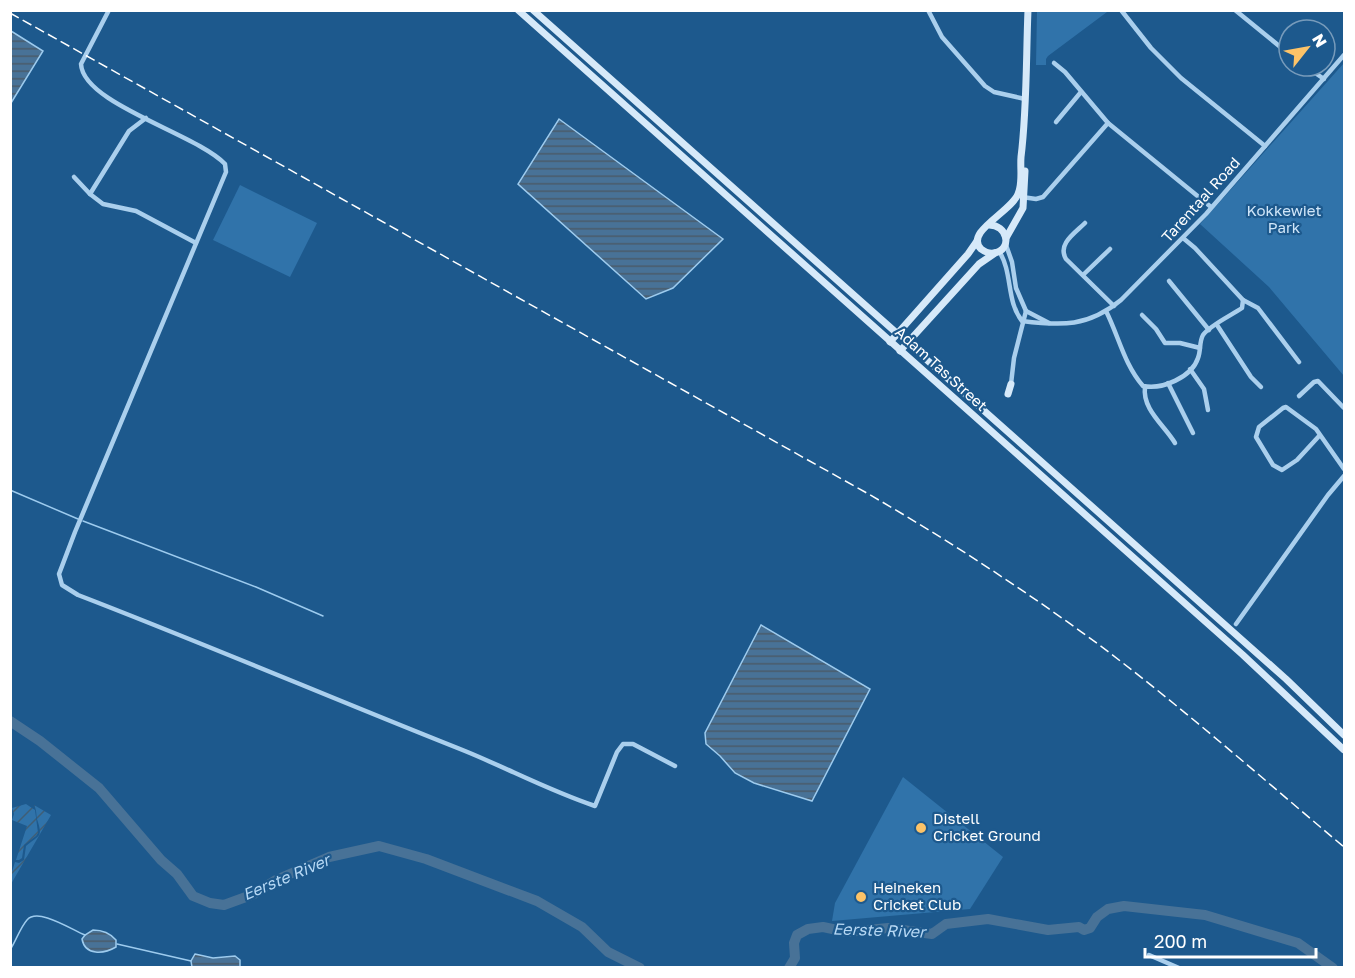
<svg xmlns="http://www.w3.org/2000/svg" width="1355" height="978" font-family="'Golos Text',sans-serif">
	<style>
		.park { fill: #3073aa }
		.garden { fill: url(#garden-furrows) }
		.water { fill: url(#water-rules); stroke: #9dcbee; stroke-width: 1.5 }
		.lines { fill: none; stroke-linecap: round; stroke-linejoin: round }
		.stream { stroke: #9dcbee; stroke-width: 1.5 }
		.river { stroke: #487297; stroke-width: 10 }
		.street { stroke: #aacfed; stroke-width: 4.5 }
		.secondary { stroke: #d6e9f9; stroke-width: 7 }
		.rail { stroke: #fff; stroke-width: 1.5; stroke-dasharray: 10 4.5; stroke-linecap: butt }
		.poi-dot { fill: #fcc368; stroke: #1d598d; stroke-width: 2 }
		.labels { text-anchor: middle; stroke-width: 4.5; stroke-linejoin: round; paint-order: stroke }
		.street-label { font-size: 15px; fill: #fff; stroke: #1d598d }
		.park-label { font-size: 15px; fill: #d0e6f9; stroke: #1d598d }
		.poi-label { font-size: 15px; fill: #fff; stroke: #1d598d; text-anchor: start }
		.water-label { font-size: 16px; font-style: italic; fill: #b6d8f4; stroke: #1d598d }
	</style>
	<defs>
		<pattern id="garden-furrows" width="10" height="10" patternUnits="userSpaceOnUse" patternTransform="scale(1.5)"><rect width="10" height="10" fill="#3073aa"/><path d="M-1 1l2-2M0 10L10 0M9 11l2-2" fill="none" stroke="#3f5e76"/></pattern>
		<pattern id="water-rules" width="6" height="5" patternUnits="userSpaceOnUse" patternTransform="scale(1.5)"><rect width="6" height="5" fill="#487297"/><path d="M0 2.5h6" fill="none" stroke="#4a5b6a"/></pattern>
	</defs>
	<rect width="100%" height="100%" fill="#1d598d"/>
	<g class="park">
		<polygon points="1037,11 1107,10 1107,12 1048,56 1046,59 1046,65 1036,65"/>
		<polygon points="1344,63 1344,376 1269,287 1200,224"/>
		<polygon points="240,185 317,223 290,277 213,240"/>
		<polygon points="903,777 1003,857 970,909 832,921 835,903"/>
	</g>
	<g class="garden">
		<polygon points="26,804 35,810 38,833 36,836 24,845 22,858 19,860 16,860 27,826 12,820 14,814 12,808"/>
		<path d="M34,805L51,815L11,884V875L15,862L19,863L24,860L26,846C40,834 43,838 37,819C36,814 37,811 34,805Z"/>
	</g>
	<g class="water">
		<polygon points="11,31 43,51 11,103"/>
		<polygon points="559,119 723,239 673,288 646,299 518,184"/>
		<polygon points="761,625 870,689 812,801 754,783 735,773 720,756 706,744 705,733"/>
		<path d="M93,930C102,930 110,933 116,940V947C104,954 85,956 82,939L85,935Z"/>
		<polygon points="195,954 213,958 235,956 240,960 240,967 192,967 191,961"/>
	</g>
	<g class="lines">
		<g class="stream">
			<polyline points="10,490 78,519"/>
			<polyline points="83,521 256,587 323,616"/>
			<polyline points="117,944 191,961"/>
			<path d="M10,950C16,941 20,928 27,920C38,907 72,930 85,935"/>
		</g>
		<g class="river">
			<polyline points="10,721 40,741 99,788 161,860 177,874 193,896 210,903 224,905 254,894 276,880 329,857 379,846 426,859 537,901 582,927 608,952 640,968"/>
			<polyline points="789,968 795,958 794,943 797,935 808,929 823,927 847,932 888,928 932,934 946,924 988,919 1048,930 1079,927 1084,930 1090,928 1097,917 1108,909 1124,906 1205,915 1298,943 1333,968"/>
		</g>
		<g class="street">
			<path d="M109,10L81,64C83,104 197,134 225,164L226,172L75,532L59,574L62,585L78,595C208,645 336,700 465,751C509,769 550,791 595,806L617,752L623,744H633L675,766"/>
			<polyline points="928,10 942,37 985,86 994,92 1025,99"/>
			<polyline points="1121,10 1151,48 1181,78 1265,146"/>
			<polyline points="1235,10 1289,54"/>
			<polyline points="1054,63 1065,72 1108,123 1211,207"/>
			<polyline points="1305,66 1324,79"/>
			<polyline points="1056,122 1081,92"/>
			<polyline points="74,177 90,194 103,204 136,211 196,243"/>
			<polyline points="90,194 129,131 146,118"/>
			<polyline points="1022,197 1036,199 1043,197 1108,123"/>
			<path d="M1085,223C1075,233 1057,244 1066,259L1114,306"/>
			<polyline points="1183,238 1195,248 1243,300 1258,308 1299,362"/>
			<polyline points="1006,245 1012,262 1016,288 1026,311"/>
			<path d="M999,251C1013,273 1006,301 1022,321C1062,326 1088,327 1121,300L1206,214L1344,55"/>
			<polyline points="1083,275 1110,249"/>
			<polyline points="1169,281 1209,330"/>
			<polyline points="1026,311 1049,323"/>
			<path d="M1106,311C1119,337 1124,364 1143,386C1162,390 1192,377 1198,358C1201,351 1199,342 1203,335C1210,325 1232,315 1242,308L1243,300"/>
			<polyline points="1142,315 1156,329 1165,343 1180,343 1200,348"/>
			<polyline points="1217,325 1251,377 1261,387"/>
			<polyline points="1190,369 1204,389 1208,410"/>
			<polyline points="1168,383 1193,433"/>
			<polyline points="1011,384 1014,358 1026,311"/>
			<path d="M1145,387C1142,409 1164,425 1175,443"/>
			<polyline points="1299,396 1314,382 1318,381 1344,408"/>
			<polyline points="1320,435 1297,460 1282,470 1273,465 1256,437 1259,427 1283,408 1286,407 1316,429 1344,469"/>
			<polyline points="1236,624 1328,495 1344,476"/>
			<polyline points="1149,955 1179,968"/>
		</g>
		<g class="secondary">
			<polyline points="518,10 1243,655 1344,750"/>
			<polyline points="533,10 1286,679 1344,735"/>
			<path d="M988,225C1008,224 1013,250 994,253C989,254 985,252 981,249C964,232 1011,212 1018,194C1023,183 1020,169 1021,157C1027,109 1026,59 1028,10"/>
			<polyline points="1006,238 1023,208 1025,171"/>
			<polyline points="890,342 968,254 977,241"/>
			<polyline points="900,351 979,264 995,253"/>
			<polyline points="1008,394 1011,384"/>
		</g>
		<path class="rail" d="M10,13L865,492C945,538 1023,589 1098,644C1183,708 1263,779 1344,847"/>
	</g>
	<g class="poi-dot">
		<circle cx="921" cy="828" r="6"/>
		<circle cx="861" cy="897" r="6"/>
	</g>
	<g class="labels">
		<g class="street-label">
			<text transform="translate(1201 200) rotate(-48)" y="5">Tarentaal Road</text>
			<text transform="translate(941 369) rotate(42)" y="5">Adam Tas Street</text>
		</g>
		<g class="park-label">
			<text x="1284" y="216">Kokkewiet<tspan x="1284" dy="17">Park</tspan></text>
		</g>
		<g class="poi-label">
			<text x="933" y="824">Distell<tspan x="933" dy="17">Cricket Ground</tspan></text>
			<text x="873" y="893">Heineken<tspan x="873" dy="17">Cricket Club</tspan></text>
		</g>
		<g class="water-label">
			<text transform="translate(286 877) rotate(-23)" y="6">Eerste River</text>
			<text transform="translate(879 930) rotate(2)" y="6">Eerste River</text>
		</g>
	</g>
	<rect width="1355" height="978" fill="none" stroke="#ffffff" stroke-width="24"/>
	<g transform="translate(1307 48) rotate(59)"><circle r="28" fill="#1d598d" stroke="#779bbb" stroke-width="1.5"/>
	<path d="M0-4.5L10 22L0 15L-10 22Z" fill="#fcc368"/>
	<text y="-9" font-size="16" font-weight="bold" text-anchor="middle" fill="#ffffff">N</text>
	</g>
	<path d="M1145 948v9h171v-9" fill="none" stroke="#ffffff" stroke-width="3"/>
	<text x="1154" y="948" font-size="18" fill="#ffffff" stroke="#1d598d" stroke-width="4.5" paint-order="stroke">200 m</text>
</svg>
